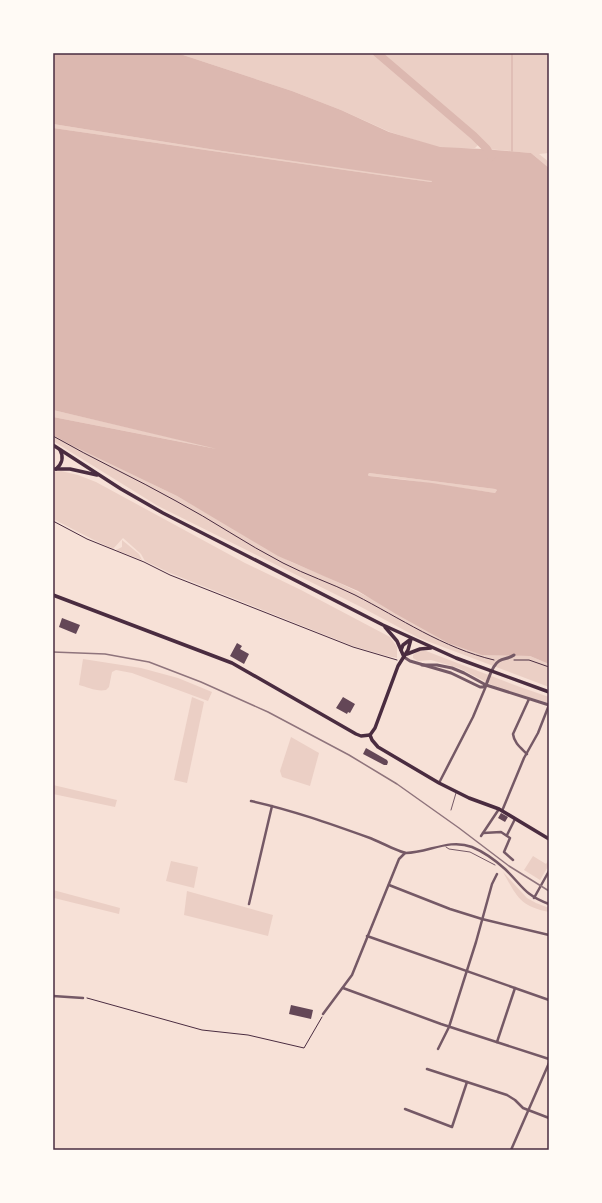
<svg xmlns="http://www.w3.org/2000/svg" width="602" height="1203" font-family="'DejaVu Sans',sans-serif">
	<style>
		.green { fill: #ebcfc5 }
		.water { fill: #dcb8b0; fill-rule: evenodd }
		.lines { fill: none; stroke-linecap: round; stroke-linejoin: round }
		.stream { stroke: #dcb8b0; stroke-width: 1.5 }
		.river { stroke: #dcb8b0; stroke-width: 8 }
		.building { fill: #644757 }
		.path { stroke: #4a2c40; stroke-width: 1 }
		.service { stroke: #755966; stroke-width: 1 }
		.minor { stroke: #755966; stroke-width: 2.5 }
		.tertiary { stroke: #755966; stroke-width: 3 }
		.secondary { stroke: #4a2c40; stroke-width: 3.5 }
		.primary { stroke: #4a2c40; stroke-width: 3.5 }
		.rail { stroke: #8f747c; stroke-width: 1.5 }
		.neatline { fill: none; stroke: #4a2c40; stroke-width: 1.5 }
	</style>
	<rect width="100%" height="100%" fill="#f7e1d7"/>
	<g class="green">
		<polygon points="177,53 549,53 549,153 539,154 549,162 549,168 531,153 487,149 474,137 474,139 478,145 475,148 440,148 390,132 341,110 292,91"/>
		<polygon points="53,124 222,151 432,180 431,182 387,176 53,128"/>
		<polygon points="53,410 233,452 53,417"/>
		<polygon points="53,435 72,445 177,496 291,562 325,576 372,599 514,655 521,656 530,656 549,664 549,687 419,638 361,607 158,506 53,441"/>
		<polygon points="61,471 78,475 96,482 245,563 301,590 390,637 397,647 397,658 387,656 353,646 170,573 145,561 141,554 123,538 113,549 92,539 53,519 53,472"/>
		<polygon points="369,473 495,489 497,490 495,493 400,479 369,476 368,475"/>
		<polygon points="122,540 139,554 142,560 116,550 122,547"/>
		<polygon points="418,651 426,651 520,687 549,697 549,703 500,689 459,668 431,660 418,661 413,658 413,655"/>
		<path d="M83,659L141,668L178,678L212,692L208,701L132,673L116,670L112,672L109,687L106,690C97,692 87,687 79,685Z"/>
		<polygon points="192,697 204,702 187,783 174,780"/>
		<polygon points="291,737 319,753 310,786 282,777 280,771"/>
		<polygon points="53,785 117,800 115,807 53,794"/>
		<polygon points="533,856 546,864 549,859 549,865 540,880 524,870"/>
		<polygon points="171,861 198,867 194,888 166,881"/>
		<path d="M503,872L527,898L536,903L549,908V912C520,906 517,897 503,872Z"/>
		<polygon points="53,890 120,908 119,914 54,898"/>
		<polygon points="187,891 273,915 268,936 184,915"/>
	</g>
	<path class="water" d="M53,53H177L292,91L341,110L389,132L440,147L483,149L531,153L549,168V664L530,656L482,655L448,643L396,614L358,591L278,556L177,496L71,445L53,435V417L217,449L53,410V128L387,176L431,182L432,181L222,151L53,124ZM369,473L495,489L497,490L495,493L432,483L369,476L368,475Z"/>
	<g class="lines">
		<polyline class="stream" points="512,151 512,53"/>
		<polyline class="river" points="377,53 474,136 487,149 491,157"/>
	</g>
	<g class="building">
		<polygon points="62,618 80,625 76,634 59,627"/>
		<polygon points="237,643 242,646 240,649 249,654 244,664 230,656"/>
		<polygon points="343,697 355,704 350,713 348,712 347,714 336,708"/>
		<polygon points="366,748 387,760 388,762 387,765 384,765 363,754"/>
		<polygon points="501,813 508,817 505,822 498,818"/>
		<polygon points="291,1005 313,1010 311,1019 289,1014"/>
	</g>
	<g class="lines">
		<g class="path">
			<path d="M53,436C93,459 135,478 176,501C212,520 246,544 283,563C306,575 331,583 355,595C400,618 443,648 494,660"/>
			<polyline points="53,521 87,539 144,562 170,575 353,647 397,660"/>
			<polyline points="514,660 529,660 549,667"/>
			<polyline points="87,998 202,1030 248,1035 304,1048 322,1017"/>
		</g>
		<g class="service">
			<polyline points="451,810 456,793"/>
			<polyline points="446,847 449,849 470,852 495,865"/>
		</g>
		<g class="minor">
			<path d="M527,754C521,748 514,743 513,734L529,699"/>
			<polyline points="439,783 473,717 486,686"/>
			<path d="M251,801C292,810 331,824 370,838C378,841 399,852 406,853C428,853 449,838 472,847C484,852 495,860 505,869C522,885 524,895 549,904"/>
			<polyline points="502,811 524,758 538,733 549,705"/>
			<polyline points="483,833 501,832 510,838 504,852 513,860"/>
			<polyline points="507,835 515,819"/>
			<polyline points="481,836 499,809"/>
			<polyline points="389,885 450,909 482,919 549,935"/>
			<polyline points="534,898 549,871"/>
			<polyline points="249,904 272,806"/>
			<polyline points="367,936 549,1000"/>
			<polyline points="343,988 441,1024 549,1059"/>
			<polyline points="53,996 83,998"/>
			<polyline points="323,1014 352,975 399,859 405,853"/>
			<polyline points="497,1042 515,988"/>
			<polyline points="438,1049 449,1027 476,942 492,884 497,874"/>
			<polyline points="427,1069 507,1095 515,1100 523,1108 549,1118"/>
			<polyline points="405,1109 452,1127 467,1082"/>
			<polyline points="511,1150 549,1063"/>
		</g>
		<g class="tertiary">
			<polyline points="404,657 410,661 451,673 480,687 483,687 486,685"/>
			<polyline points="422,665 437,665 452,668 464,673 486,685 549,705"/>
			<path d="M486,685C489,678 492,665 499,661C504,658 509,659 514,655"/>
		</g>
		<g class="secondary">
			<polyline points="53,595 232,663 356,734 361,736 370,735"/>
			<polyline points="385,627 397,641 404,657"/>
			<polyline points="401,650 403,645 411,639"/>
			<polyline points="407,654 420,649 431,648"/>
			<polyline points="370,735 372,740 378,747 439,783 469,798 499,809 549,839"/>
			<polyline points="370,735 375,728 398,666 408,650 411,639"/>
		</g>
		<g class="primary">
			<polyline points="53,445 121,489 163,513 383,625 456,658 549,692"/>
			<polyline points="55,469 70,469 97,475"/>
			<path d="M56,469C62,464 64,457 60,450"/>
		</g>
		<polyline class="rail" points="53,652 105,654 149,662 201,682 268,712 349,755 397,784 459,828 509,866 549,891"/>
	</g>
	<rect width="602" height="1203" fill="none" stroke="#fffaf5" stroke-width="108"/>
	<rect x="54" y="54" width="494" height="1095" class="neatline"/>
</svg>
